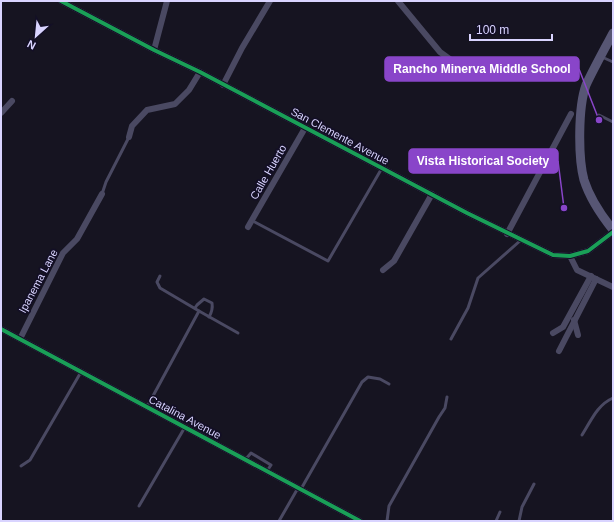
<svg xmlns="http://www.w3.org/2000/svg" width="614" height="522" font-family="Helvetica,sans-serif">
	<style>
		.lines { fill: none; stroke-linecap: round; stroke-linejoin: round }
		.service { stroke: #4a4962; stroke-width: 3 }
		.minor { stroke: #4a4962; stroke-width: 6 }
		.secondary { stroke: #575674; stroke-width: 9 }
		.cycleway-casing { stroke: #130f26; stroke-width: 6 }
		.cycleway { stroke: #1a9f57; stroke-width: 4 }
		.labels { text-anchor: middle; stroke-width: 3.5; stroke-linejoin: round; paint-order: stroke }
		.street-label { font-size: 11px; fill: #d9d4ff; stroke: #130f26 }
		.leader { fill: none; stroke: #8945c9; stroke-width: 1.5 }
		.callout-dot { fill: #8945c9; stroke: #130f26; stroke-width: 1.5 }
		.callout { fill: #8945c9; stroke: #8945c9; stroke-width: 1.5 }
		.callout-label { font-size: 12px; text-anchor: middle; font-weight: bold; fill: #fff }
	</style>
	<rect width="100%" height="100%" fill="#161421"/>
	<g class="lines">
		<g class="service">
			<polyline points="602,57 613,62"/>
			<polyline points="599,115 613,122"/>
			<polyline points="102,194 106,182 129,137"/>
			<polyline points="251,220 328,261 382,168"/>
			<path d="M195,308L197,305L204,299L212,303C213,309 212,312 209,317"/>
			<polyline points="199,311 238,333"/>
			<polyline points="451,339 468,308 478,278 521,240"/>
			<polyline points="147,407 199,311 160,288 157,282 160,276"/>
			<path d="M582,435C591,421 597,405 613,398"/>
			<polyline points="245,460 251,453 271,465 267,471"/>
			<polyline points="21,466 30,460 81,372"/>
			<polyline points="301,489 362,382 368,377 380,379 389,384"/>
			<polyline points="139,506 185,427"/>
			<polyline points="279,521 298,488"/>
			<polyline points="387,521 389,506 439,417 445,408 447,397"/>
			<polyline points="496,521 500,512"/>
			<polyline points="519,521 522,507 534,484"/>
		</g>
		<g class="minor">
			<polyline points="61,1 154,50 200,72 467,213 553,255 570,256 588,251 613,232"/>
			<polyline points="398,1 440,52 451,60"/>
			<polyline points="154,50 167,1"/>
			<polyline points="223,85 242,48 270,1"/>
			<polyline points="1,113 12,101"/>
			<polyline points="129,137 132,126 147,110 175,104 189,90 200,72"/>
			<polyline points="248,227 305,128"/>
			<polyline points="507,234 571,114"/>
			<polyline points="570,256 577,270 613,287"/>
			<polyline points="383,270 394,261 432,194"/>
			<polyline points="574,320 578,335"/>
			<polyline points="1,329 360,521"/>
			<polyline points="553,333 563,327 591,276"/>
			<polyline points="20,339 63,253 77,239 102,194"/>
			<polyline points="559,351 596,279"/>
		</g>
		<path class="secondary" d="M613,33C604,50 594,68 586,85C578,107 578,158 584,180C590,199 601,215 613,230"/>
		<g class="cycleway-casing">
			<g id="cycleway">
				<polyline points="61,1 154,50 200,72 467,213 553,255 570,256 588,251 613,232"/>
				<polyline points="1,329 360,521"/>
			</g>
		</g>
		<use href="#cycleway" class="cycleway"/>
	</g>
	<g class="labels">
		<g class="street-label">
			<text transform="translate(340 136) rotate(28)" y="4">San Clemente Avenue</text>
			<text transform="translate(268 172) rotate(-60)" y="4">Calle Huerto</text>
			<text transform="translate(38 281) rotate(-62)" y="4">Ipanema Lane</text>
			<text transform="translate(185 417) rotate(28)" y="4">Catalina Avenue</text>
		</g>
	</g>
	<path class="leader" d="M599 120L579 69M564 208L558 161"/>
	<g class="callout-dot">
		<circle cx="599" cy="120" r="4"/>
		<circle cx="564" cy="208" r="4"/>
	</g>
	<g class="callout">
		<rect x="385" y="57" width="194" height="24" rx="4"/>
		<rect x="409" y="149" width="149" height="24" rx="4"/>
	</g>
	<g class="callout-label">
		<text x="482" y="73">Rancho Minerva Middle School</text>
		<text x="483" y="165">Vista Historical Society</text>
	</g>
	<rect width="614" height="522" fill="none" stroke="#d9d4ff" stroke-width="4"/>
	<g transform="translate(36 36) rotate(207)" stroke="#130f26" stroke-width="3" paint-order="stroke">
	<path d="M0-3L7 15L0 10L-7 15Z" fill="#d9d4ff"/>
	<text y="-6" font-size="11" font-weight="bold" text-anchor="middle" fill="#d9d4ff">N</text>
	</g>
	<path d="M470 34v6h82v-6" fill="none" stroke="#d9d4ff" stroke-width="2"/>
	<text x="476" y="34" font-size="12" fill="#d9d4ff" stroke="#130f26" stroke-width="3" paint-order="stroke">100 m</text>
</svg>
